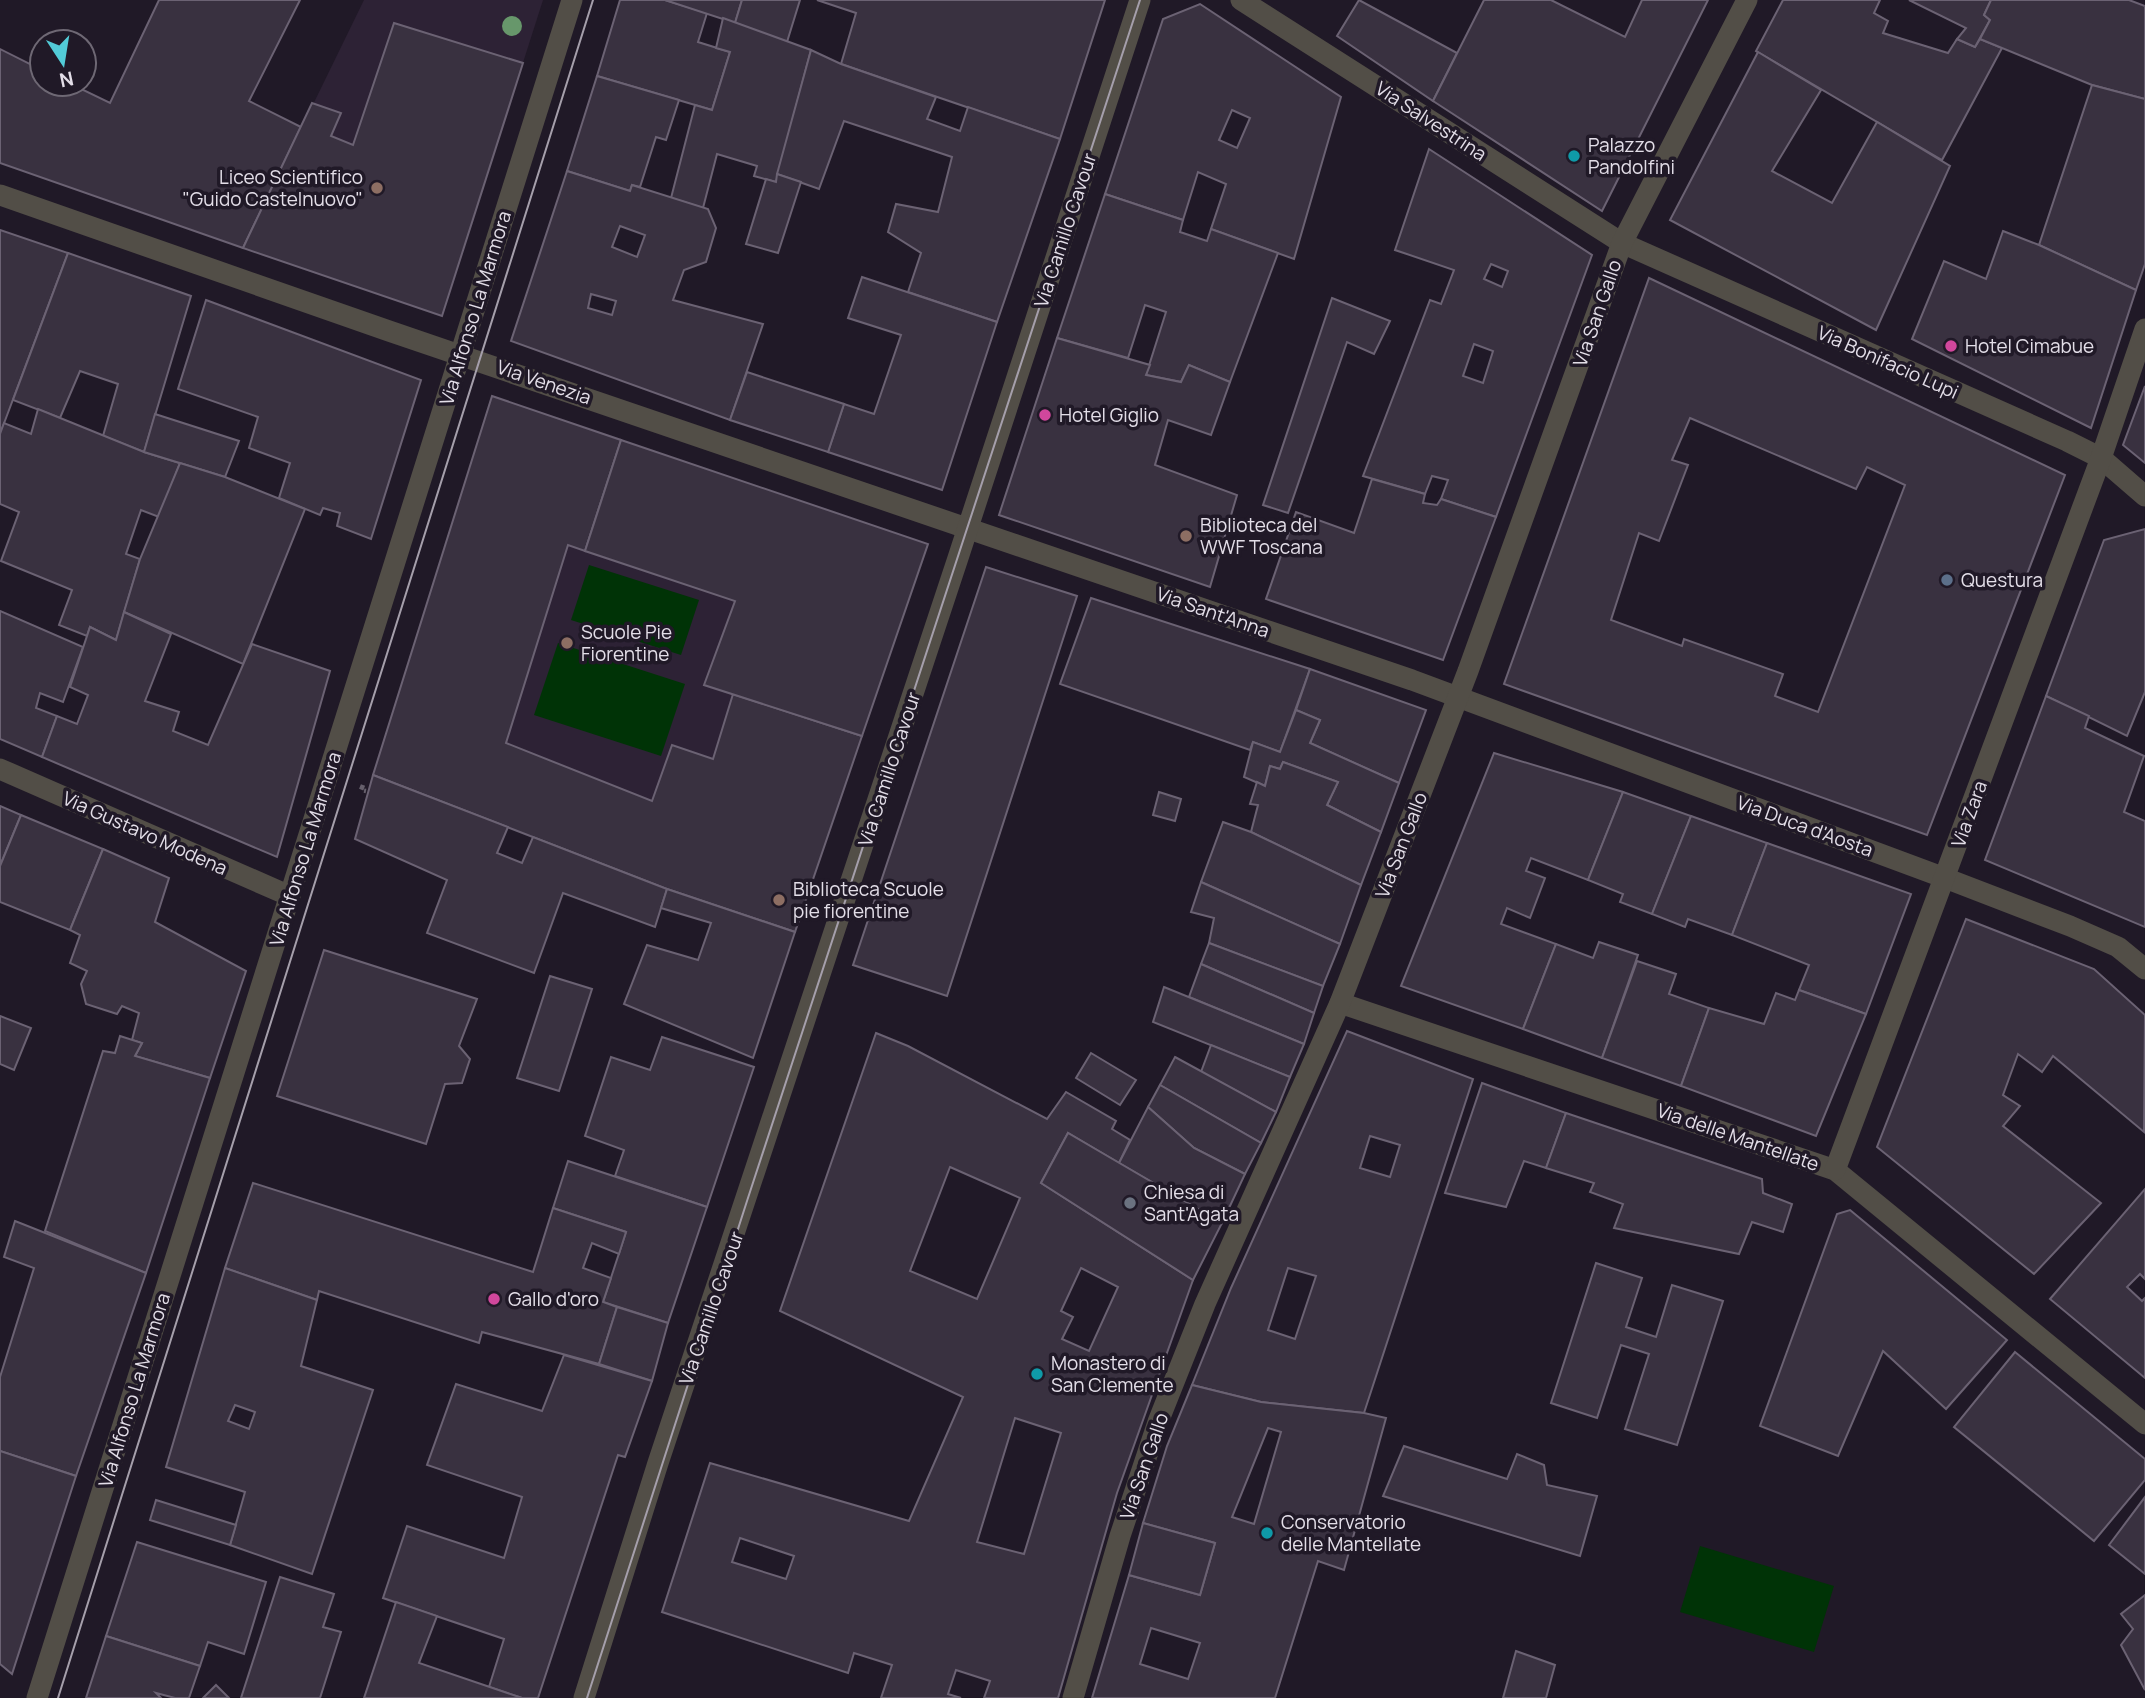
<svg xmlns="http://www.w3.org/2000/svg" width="2145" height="1698" font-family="Manrope,sans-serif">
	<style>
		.built { fill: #2d2235 }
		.green { fill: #003306 }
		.building { fill: #393140; stroke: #6b6273; stroke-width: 2; fill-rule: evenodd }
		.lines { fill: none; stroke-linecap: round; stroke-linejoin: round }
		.path { stroke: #66606c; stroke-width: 4.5; stroke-dasharray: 5 3.5; stroke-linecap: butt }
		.minor { stroke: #524e47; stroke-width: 21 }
		.tram { stroke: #a59fab; stroke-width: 2 }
		.tree { fill: #67976b }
		.culture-dot { fill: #0f9aa8; stroke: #201927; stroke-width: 2.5 }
		.education-dot { fill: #8d6e63; stroke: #201927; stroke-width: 2.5 }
		.hotel-dot { fill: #d1479c; stroke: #201927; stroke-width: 2.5 }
		.service-dot { fill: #5c6f8a; stroke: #201927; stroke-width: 2.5 }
		.worship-dot { fill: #6b7280; stroke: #201927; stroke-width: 2.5 }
		.labels { text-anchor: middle; stroke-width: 7; stroke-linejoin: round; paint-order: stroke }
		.street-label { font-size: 19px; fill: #e3dee8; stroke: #201927 }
		.poi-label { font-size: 19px; fill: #e3dee8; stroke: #201927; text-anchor: start }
	</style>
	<rect width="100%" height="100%" fill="#201927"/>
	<g class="built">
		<polygon points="364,0 543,0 442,316 243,248"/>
		<polygon points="492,396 735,601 705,685 733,694 795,932 667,889 373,775"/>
	</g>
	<g class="green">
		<polygon points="589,565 699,600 681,655 571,620"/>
		<polygon points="558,643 685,684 661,756 534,715"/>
		<polygon points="1700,1546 1834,1586 1814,1652 1680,1612"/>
	</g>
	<g class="building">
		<polygon points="159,0 300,0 249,101 301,127 243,248 0,163 0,49 42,70 42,84 71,84 110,103"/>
		<polygon points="620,0 665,0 707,13 698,42 730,52 712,110 597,76"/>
		<polygon points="665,0 742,0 735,23"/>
		<polygon points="742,0 800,0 787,42 735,23"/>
		<polygon points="817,0 1105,0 1060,139 841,64 856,13"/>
		<polygon points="1359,0 1457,53 1433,101 1337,36"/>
		<polygon points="1484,0 1551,0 1625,37 1642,0 1708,0 1602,211 1433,101"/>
		<polygon points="1783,0 1880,0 1874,13 1888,21 1883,33 1948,53 1957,39 1975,47 1980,39 2002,48 1942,160 1756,51"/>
		<polygon points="1909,0 1991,0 1984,15 1990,20 1975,47 1957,39 1966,28"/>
		<polygon points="1991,0 2129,0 2145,6 2145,99 2092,85 1980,39 1990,20 1984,15"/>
		<path d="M1200,4L1341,97L1294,259L1211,229L1226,184L1198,172L1183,220L1105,194L1163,19ZM1232,110L1250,118L1237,148L1219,140Z"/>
		<polygon points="723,18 811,50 776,182 754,176 757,166 717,154 703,208 671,198 695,105 712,110 730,52 716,48"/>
		<polygon points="394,23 523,63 442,316 243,248 312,103 341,113 331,136 353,145"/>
		<polygon points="811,50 841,64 936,97 927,119 960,131 968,107 1060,139 997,322 908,292 921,253 888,232 896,204 938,212 952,157 844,121 819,189 777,174"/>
		<polygon points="1758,52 1821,90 1772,171 1832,203 1877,122 1950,166 1876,330 1670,220"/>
		<polygon points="597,76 679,100 666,140 656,137 640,187 632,185 630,191 567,171"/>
		<polygon points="2092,85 2145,99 2145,264 2136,290 2039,245"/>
		<path d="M1429,149L1592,255L1496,517L1441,499L1448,480L1432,476L1425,494L1363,476L1430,300L1441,304L1454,270L1395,250ZM1491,264L1508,271L1502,287L1484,279ZM1474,344L1493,351L1483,383L1463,376Z"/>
		<path d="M567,171L630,191L632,185L708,209L716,228L706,262L684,270L673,300L763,324L730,420L511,341ZM620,226L645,235L637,257L612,247ZM591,294L616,301L612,315L588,308Z"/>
		<polygon points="777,174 801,182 778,253 746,244 766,179 776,182"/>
		<polygon points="1105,194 1183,220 1180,232 1207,241 1211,229 1278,253 1230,382 1189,365 1181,382 1146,375 1166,312 1145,305 1128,358 1057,338"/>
		<polygon points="0,230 68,253 0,434"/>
		<polygon points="2003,231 2039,245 2136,290 2091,428 1912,339 1944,261 1986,279"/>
		<polygon points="68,253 191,296 144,452 103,436 118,384 80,371 60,418 13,400"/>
		<polygon points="862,277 997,322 942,490 828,452 844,404 874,414 901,335 848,318"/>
		<path d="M1649,278L2065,475L1927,835L1504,684ZM1690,418L1856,489L1867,467L1905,485L1818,712L1775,696L1783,674L1684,639L1682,646L1611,620L1639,533L1659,541L1688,465L1672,460Z"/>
		<polygon points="1332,298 1390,321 1374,354 1347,342 1288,513 1263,505"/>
		<polygon points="206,300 421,380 371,539 337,526 340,513 323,508 320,515 279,498 290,463 249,448 258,417 178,389"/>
		<polygon points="1057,338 1150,365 1146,375 1181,382 1189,365 1230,382 1211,435 1168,420 1155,465 1237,495 1210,587 999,515"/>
		<polygon points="747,372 844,404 828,452 730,420"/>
		<polygon points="2145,386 2145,463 2123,445"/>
		<polygon points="492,396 621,440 585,551 568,545 506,743 652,801 672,745 713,759 733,694 862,736 795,932 667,889 373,775"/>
		<polygon points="38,409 144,452 180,463 159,517 141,510 126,554 140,559 116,640 90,627 87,636 59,625 72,590 1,561 19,512 0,504 0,434 4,423 31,434"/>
		<polygon points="155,414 239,441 225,477 144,452"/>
		<polygon points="621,440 928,544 862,736 704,685 735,601 585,551"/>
		<polygon points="180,463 225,477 305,509 243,664 124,612 140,559"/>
		<polygon points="1372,479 1425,494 1423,503 1437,505 1441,499 1496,517 1443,660 1266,599 1296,512 1354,533"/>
		<polygon points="2145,529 2145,692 2127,736 2046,696 2104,540"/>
		<polygon points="986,567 1077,596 947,996 853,965"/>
		<polygon points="1091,598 1310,669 1280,752 1253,742 1250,750 1060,684"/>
		<polygon points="0,611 83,647 63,702 40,693 36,708 57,716 42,757 0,739"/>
		<polygon points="124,612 171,634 145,701 179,712 173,731 208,745 252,644 330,671 277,857 42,757 57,716 77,724 88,695 70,687 90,627 116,640"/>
		<polygon points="1310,669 1426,710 1399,783 1310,743 1320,720 1296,710"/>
		<polygon points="2046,696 2089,716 2085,728 2144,756 2124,812 2145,821 2145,927 1985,860"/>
		<polygon points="1296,710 1320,720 1310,743 1399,783 1381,832 1327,805 1338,782 1283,762 1280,769 1270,766 1265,786 1244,777 1253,742 1280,752"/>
		<polygon points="1494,753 1623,792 1588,880 1531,858 1526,871 1545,878 1530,918 1507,908 1501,924 1556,944 1523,1029 1401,986"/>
		<polygon points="1283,762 1338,782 1327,805 1381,832 1361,885 1251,832 1258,805 1250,804 1257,782 1265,786 1270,766 1280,769"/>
		<polygon points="373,775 508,827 497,853 522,863 533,837 667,889 655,927 563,893 534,973 427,933 447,880 355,839"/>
		<polygon points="1159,792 1181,799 1175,821 1153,815"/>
		<polygon points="1623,792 1691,816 1652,914 1620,902 1623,894 1588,880"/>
		<polygon points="0,806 21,815 0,866"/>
		<polygon points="21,815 103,849 70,930 0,902 0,866"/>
		<polygon points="1691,816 1767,843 1732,935 1688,919 1685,927 1652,914"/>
		<polygon points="1223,822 1251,832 1361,885 1340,944 1201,882"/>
		<polygon points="1767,843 1911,894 1866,1014 1799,990 1809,965 1732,935"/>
		<polygon points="103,849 169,878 155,922 246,971 210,1078 135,1056 142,1043 132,1040 139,1013 122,1006 117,1014 86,1004 81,984 87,971 70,963 80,935 70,930"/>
		<polygon points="1201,882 1340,944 1323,986 1209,943 1214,918 1191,912"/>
		<polygon points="667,889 795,932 753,1058 624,1004 647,945 698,960 711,923 661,908"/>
		<polygon points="1966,919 2094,969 2145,1015 2144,1132 2053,1056 2042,1072 2018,1054 2003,1095 2020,1106 2003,1126 2101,1203 2034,1274 1877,1147"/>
		<polygon points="1599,942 1638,955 1602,1058 1523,1029 1556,944 1593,958"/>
		<polygon points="1209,943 1323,986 1314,1013 1201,964"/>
		<polygon points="324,950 477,999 459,1046 470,1059 462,1083 445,1084 426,1144 277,1096"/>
		<polygon points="1637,961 1676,974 1669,994 1709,1008 1681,1086 1602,1058"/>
		<polygon points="1201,964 1314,1013 1304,1044 1189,997"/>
		<polygon points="550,976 592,989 559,1091 517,1078"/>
		<polygon points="1164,987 1304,1044 1290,1077 1153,1022"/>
		<polygon points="1799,990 1866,1014 1816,1136 1681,1086 1709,1008 1764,1024 1776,993 1795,1000"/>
		<polygon points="0,1016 31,1028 14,1070 0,1064"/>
		<path d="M1347,1031L1473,1079L1364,1413L1261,1402L1192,1385L1231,1288ZM1370,1136L1400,1145L1390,1177L1360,1168ZM1288,1268L1316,1276L1295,1339L1268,1330Z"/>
		<path d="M876,1033L908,1046L1047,1119L1066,1092L1116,1121L1112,1129L1130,1140L1119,1163L1068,1133L1041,1183L1193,1280L1117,1493L1058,1698H984L990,1681L956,1670L948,1694L961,1698H881L892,1665L854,1653L848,1673L662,1612L710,1463L909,1521L963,1397L780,1311ZM950,1167L1020,1198L977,1299L910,1271ZM1081,1268L1118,1287L1089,1351L1062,1339L1073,1317L1061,1311ZM1015,1418L1061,1433L1024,1554L977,1542ZM740,1538L794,1556L786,1579L732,1562Z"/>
		<polygon points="120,1036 142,1043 135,1056 210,1078 146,1273 45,1231 103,1051 115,1053"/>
		<polygon points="662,1037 754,1067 707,1207 615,1176 624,1150 585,1136 611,1057 650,1070"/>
		<polygon points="1211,1045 1290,1077 1276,1112 1201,1072"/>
		<polygon points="1091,1053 1136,1080 1120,1105 1076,1078"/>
		<polygon points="1175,1057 1276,1112 1261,1143 1160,1085"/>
		<polygon points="1482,1083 1566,1113 1546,1168 1524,1161 1506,1207 1445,1193"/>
		<polygon points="1160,1085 1261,1143 1245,1174 1194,1148 1148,1107"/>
		<polygon points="1148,1107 1194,1148 1245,1174 1222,1223 1119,1163"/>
		<polygon points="1566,1113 1762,1179 1763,1193 1792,1204 1783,1232 1752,1222 1739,1254 1614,1228 1623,1204 1590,1192 1594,1183 1546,1168"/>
		<polygon points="1068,1133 1222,1223 1193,1280 1041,1183"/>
		<polygon points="568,1161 707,1207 668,1323 603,1302 626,1232 553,1208"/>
		<polygon points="253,1183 533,1272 553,1208 626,1232 619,1254 592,1243 583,1268 611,1278 603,1302 617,1307 599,1364 482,1332 479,1343 319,1291 317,1300 225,1268"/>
		<polygon points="2145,1189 2145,1279 2140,1274 2127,1287 2142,1301 2145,1298 2145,1378 2050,1299"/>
		<polygon points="1850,1210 2007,1340 1946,1409 1883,1351 1838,1456 1760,1426 1837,1214"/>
		<polygon points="15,1221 146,1273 76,1476 0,1451 0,1377 34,1268 4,1257"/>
		<polygon points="1596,1263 1642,1278 1626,1327 1656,1337 1672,1285 1723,1301 1677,1445 1625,1429 1649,1354 1621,1345 1597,1418 1551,1403"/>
		<path d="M225,1268L317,1300L301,1366L373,1390L312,1574L230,1545L245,1492L166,1467ZM235,1405L255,1412L249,1429L228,1421Z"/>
		<polygon points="617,1307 668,1323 652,1381 599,1364"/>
		<polygon points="2015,1352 2145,1459 2145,1480 2094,1541 1954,1427"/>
		<polygon points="564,1355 652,1381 625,1457 618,1455 538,1698 522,1698 489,1687 504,1639 383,1598 407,1526 504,1558 522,1497 427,1465 456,1384 542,1411"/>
		<path d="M1192,1385L1261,1402L1364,1413L1386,1418L1344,1570L1318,1561L1275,1698H1092L1129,1575L1200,1595L1215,1543L1143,1523L1167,1446ZM1268,1428L1281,1432L1254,1524L1232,1517ZM1151,1628L1200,1643L1188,1679L1140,1664Z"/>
		<polygon points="1404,1446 1507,1479 1517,1454 1544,1465 1547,1485 1597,1496 1580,1556 1383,1496"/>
		<polygon points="0,1451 76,1476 12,1674 0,1664"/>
		<polygon points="2145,1497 2145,1574 2109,1545"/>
		<polygon points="156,1500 236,1525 230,1545 150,1520"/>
		<polygon points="1143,1523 1215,1543 1200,1595 1129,1575"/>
		<polygon points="137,1542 266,1582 244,1654 208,1642 200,1666 106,1636"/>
		<polygon points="280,1577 334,1594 323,1627 341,1632 320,1698 241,1698"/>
		<polygon points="2145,1595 2145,1690 2121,1645 2133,1629 2121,1614"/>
		<polygon points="396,1602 437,1616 419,1663 522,1698 364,1698"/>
		<polygon points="106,1636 200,1666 189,1698 175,1698 156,1693 161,1698 86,1698"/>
		<polygon points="1516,1651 1555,1665 1546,1698 1503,1698"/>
		<polygon points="216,1685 229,1698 203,1698"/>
	</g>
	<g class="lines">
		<polyline class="path" points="363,785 361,790 366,791"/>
		<g class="minor">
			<polyline points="1241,0 1622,243 2067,441 2101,458 2145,496"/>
			<polyline points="0,195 389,331 1412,680 1945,878 2070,926 2118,947 2145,969"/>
			<polyline points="0,769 290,896"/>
			<polyline points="1340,1003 1835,1170 2145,1424"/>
			<polyline points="1835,1170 2101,458 2145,329"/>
			<polyline points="37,1698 572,0"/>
			<polyline points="584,1698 658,1463 958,558 1140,0"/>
			<polyline points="1073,1698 1120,1536 1158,1422 1205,1304 1340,1003 1468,671 1622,243 1747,0"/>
		</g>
		<g class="tram">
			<polyline points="58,1698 593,0"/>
			<polyline points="587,1698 747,1201 1140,0"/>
		</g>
	</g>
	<circle class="tree" cx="512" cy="26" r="10"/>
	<g class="culture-dot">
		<circle cx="1574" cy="156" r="7"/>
		<circle cx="1037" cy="1374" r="7"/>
		<circle cx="1267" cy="1533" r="7"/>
	</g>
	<g class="education-dot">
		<circle cx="377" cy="188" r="7"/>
		<circle cx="1186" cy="536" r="7"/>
		<circle cx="567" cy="643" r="7"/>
		<circle cx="779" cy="900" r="7"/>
	</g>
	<g class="hotel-dot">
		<circle cx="1951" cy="346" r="7"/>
		<circle cx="1045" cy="415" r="7"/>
		<circle cx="494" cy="1299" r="7"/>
	</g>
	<circle class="service-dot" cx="1947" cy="580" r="7"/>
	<circle class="worship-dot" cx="1130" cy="1203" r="7"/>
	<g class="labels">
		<g class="street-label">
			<text transform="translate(1431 121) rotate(33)" y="7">Via Salvestrina</text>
			<text transform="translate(1065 230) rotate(-72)" y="7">Via Camillo Cavour</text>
			<text transform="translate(475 308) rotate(-73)" y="7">Via Alfonso La Marmora</text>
			<text transform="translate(1597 313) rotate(-71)" y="7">Via San Gallo</text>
			<text transform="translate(1888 362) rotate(24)" y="7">Via Bonifacio Lupi</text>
			<text transform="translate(544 382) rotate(19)" y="7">Via Venezia</text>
			<text transform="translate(1213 612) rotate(19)" y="7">Via Sant'Anna</text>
			<text transform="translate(889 769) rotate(-72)" y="7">Via Camillo Cavour</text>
			<text transform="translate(1969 814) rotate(-70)" y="7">Via Zara</text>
			<text transform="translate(1805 826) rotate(20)" y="7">Via Duca d'Aosta</text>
			<text transform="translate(145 833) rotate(24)" y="7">Via Gustavo Modena</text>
			<text transform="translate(1401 845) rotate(-69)" y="7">Via San Gallo</text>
			<text transform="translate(305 849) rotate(-73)" y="7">Via Alfonso La Marmora</text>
			<text transform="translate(1738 1137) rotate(19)" y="7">Via delle Mantellate</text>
			<text transform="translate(711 1308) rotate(-71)" y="7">Via Camillo Cavour</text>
			<text transform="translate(134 1390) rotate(-73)" y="7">Via Alfonso La Marmora</text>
			<text transform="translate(1144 1466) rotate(-71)" y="7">Via San Gallo</text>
		</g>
		<g class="poi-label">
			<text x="1588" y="152">Palazzo<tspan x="1588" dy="22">Pandolfini</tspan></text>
			<text x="363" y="184" text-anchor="end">Liceo Scientifico<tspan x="363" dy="22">"Guido Castelnuovo"</tspan></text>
			<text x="1965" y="353">Hotel Cimabue</text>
			<text x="1059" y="422">Hotel Giglio</text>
			<text x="1200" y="532">Biblioteca del<tspan x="1200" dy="22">WWF Toscana</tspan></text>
			<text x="1961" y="587">Questura</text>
			<text x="581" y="639">Scuole Pie<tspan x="581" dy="22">Fiorentine</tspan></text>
			<text x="793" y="896">Biblioteca Scuole<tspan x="793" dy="22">pie fiorentine</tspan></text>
			<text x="1144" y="1199">Chiesa di<tspan x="1144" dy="22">Sant'Agata</tspan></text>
			<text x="508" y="1306">Gallo d'oro</text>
			<text x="1051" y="1370">Monastero di<tspan x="1051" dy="22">San Clemente</tspan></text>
			<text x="1281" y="1529">Conservatorio<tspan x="1281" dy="22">delle Mantellate</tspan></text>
		</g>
	</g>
	<g transform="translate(63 63) rotate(168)"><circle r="33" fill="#201927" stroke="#6e6874" stroke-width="2"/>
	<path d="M0-5L12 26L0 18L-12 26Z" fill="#52cbd7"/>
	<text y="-10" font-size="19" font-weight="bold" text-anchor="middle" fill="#e3dee8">N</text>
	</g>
</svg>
